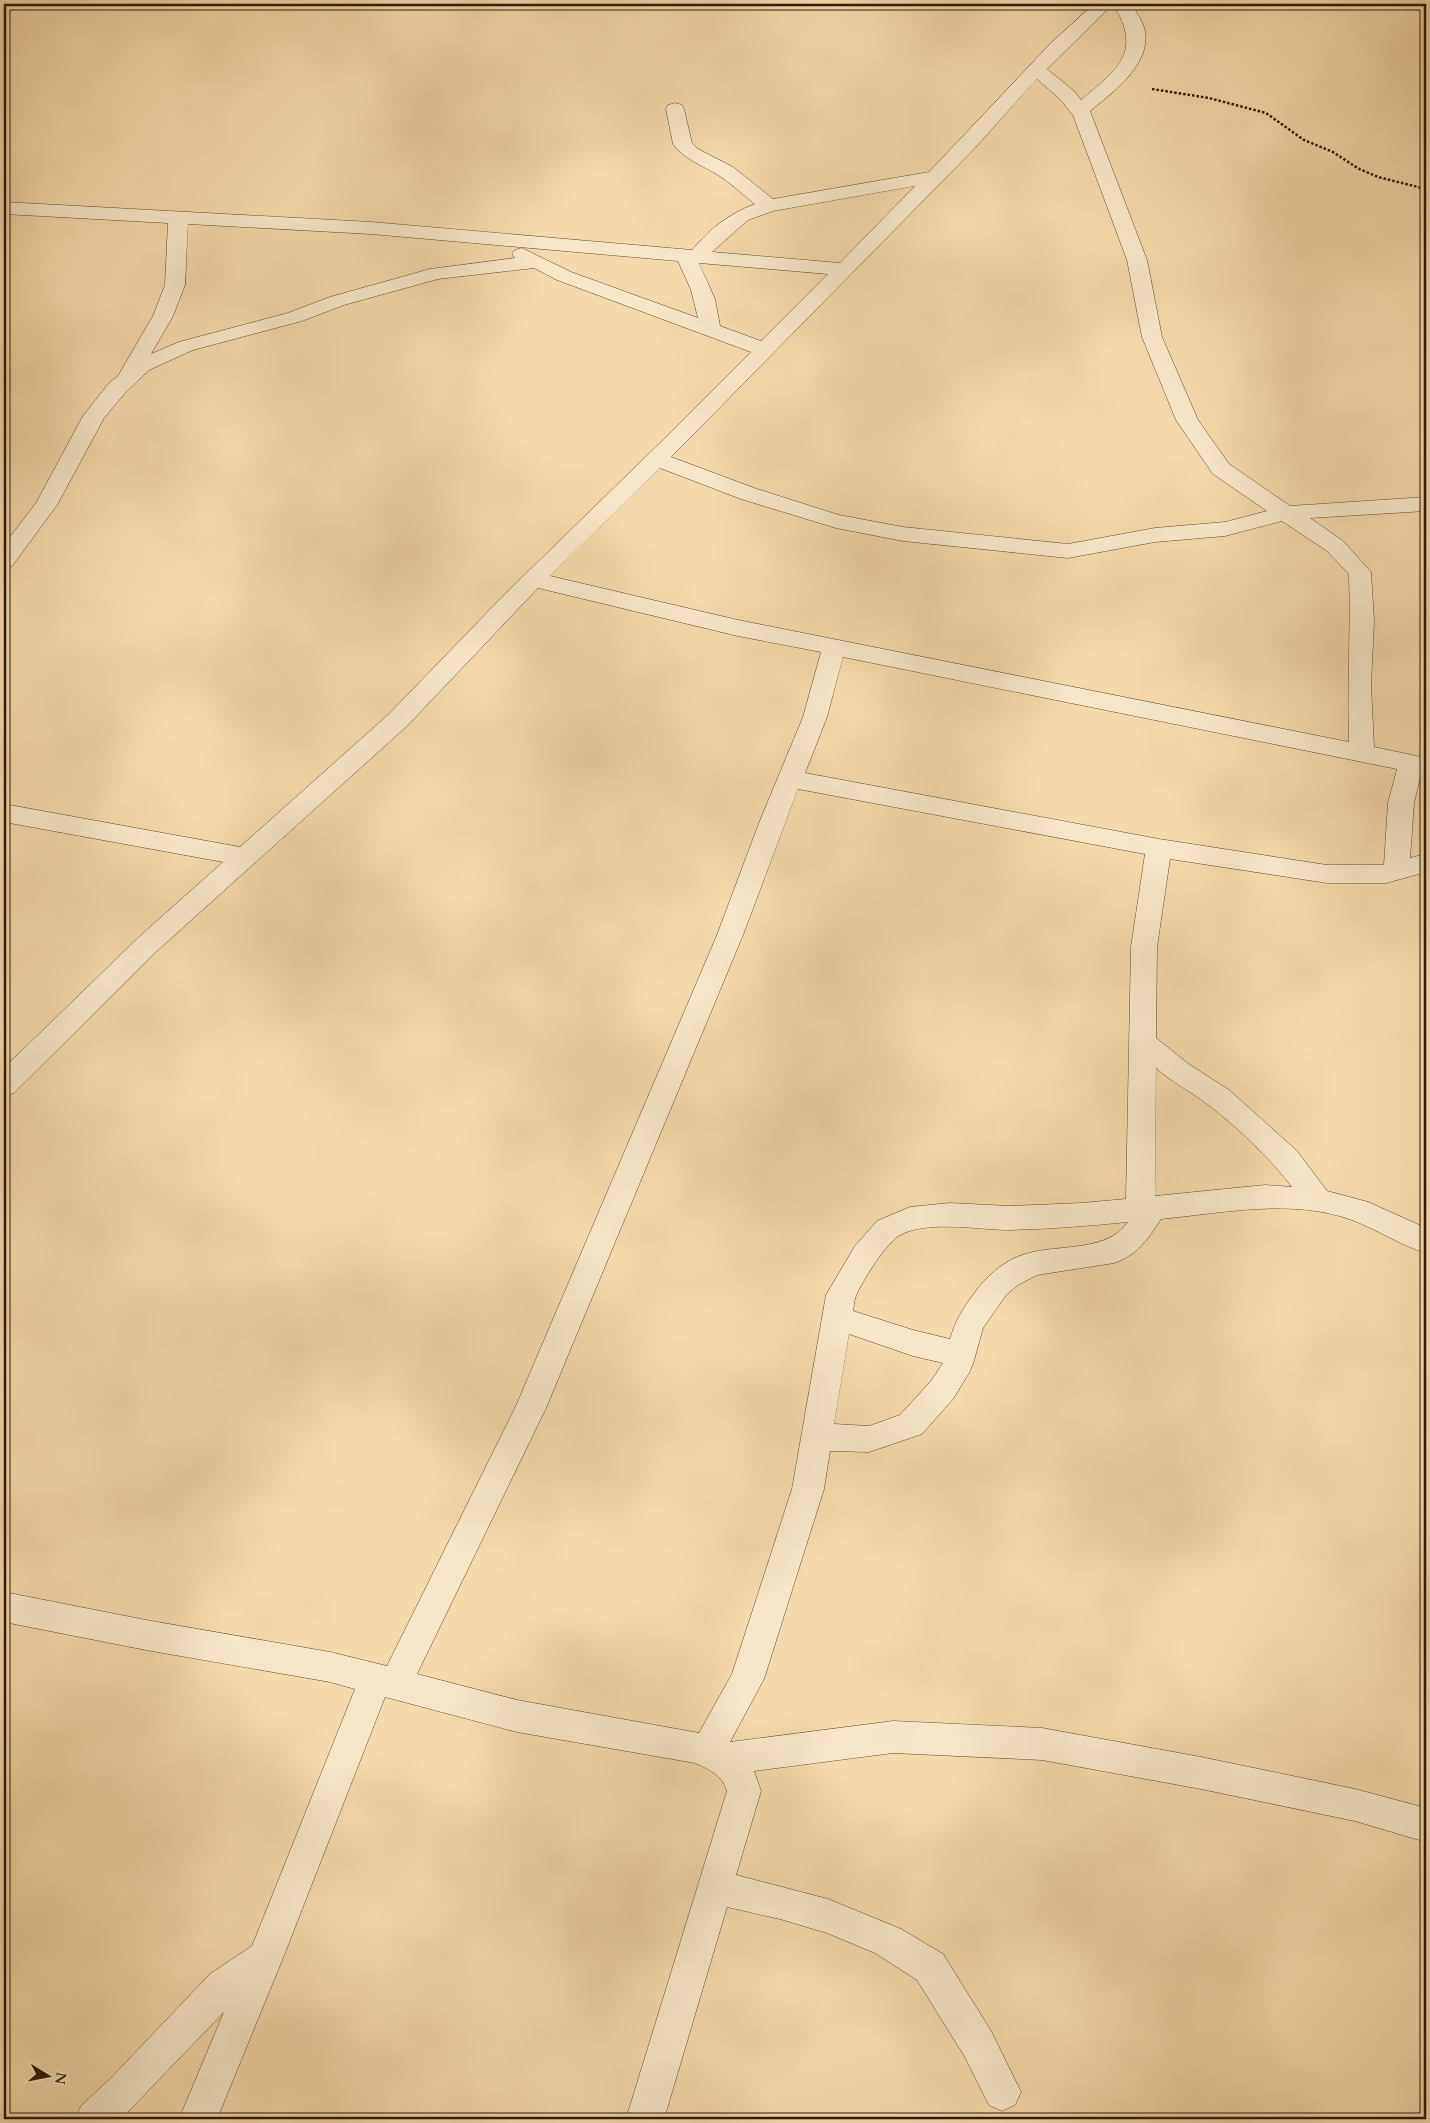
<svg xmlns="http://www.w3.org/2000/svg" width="1430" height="2123" font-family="Cardo,serif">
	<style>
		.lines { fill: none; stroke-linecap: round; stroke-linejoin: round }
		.minor-casing { stroke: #60492e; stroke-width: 1 }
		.path { stroke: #2e1905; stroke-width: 2.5; stroke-dasharray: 2.5 2; stroke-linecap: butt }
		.minor { fill: #f8e6c8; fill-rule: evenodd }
	</style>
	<rect width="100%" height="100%" fill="#f5d8ab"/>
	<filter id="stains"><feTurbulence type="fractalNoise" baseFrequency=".004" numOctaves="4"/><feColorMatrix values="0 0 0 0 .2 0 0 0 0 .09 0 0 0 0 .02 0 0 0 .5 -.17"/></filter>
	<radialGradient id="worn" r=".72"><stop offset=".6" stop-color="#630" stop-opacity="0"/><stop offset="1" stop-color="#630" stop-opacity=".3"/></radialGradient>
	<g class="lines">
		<g class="minor-casing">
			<path id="minor" d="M1094,4H1113L1047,69L1074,91L1081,100C1118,69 1143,52 1113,4H1131C1136,12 1143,21 1145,31C1151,65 1112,93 1090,111L1147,260L1162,337L1198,420L1229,464L1290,506L1426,497V511L1310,518L1343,541L1371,572L1374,621L1371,685L1374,747L1426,758V774L1421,773L1414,803L1410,858L1426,854V872L1386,883H1327L1170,859L1157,947L1156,1038L1190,1065L1229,1090L1297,1151L1327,1191L1368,1202L1426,1228V1253C1400,1245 1378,1230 1352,1220C1292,1198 1223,1213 1161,1219C1147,1240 1139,1254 1114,1263L1037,1275L1018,1285L1006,1295L983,1328L973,1364L969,1373L953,1399L922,1434L869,1452L830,1451L824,1489L764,1679L730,1742L893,1721L1042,1728L1201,1757L1355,1789L1426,1808V1842L1355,1821L1201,1789L1042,1760L893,1753L754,1771L761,1791L736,1875L828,1899L901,1929L943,1954L991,2031L1021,2092L1015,2105L1002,2111L989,2105L965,2057L917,1980L875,1953L827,1933L780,1919L727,1907L664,2119H626L727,1791C722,1775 710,1770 695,1763L517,1732L385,1697L283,1958L217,2119H179L224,2012L121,2119H75L81,2106L111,2078L210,1974L252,1946L355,1689L330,1682L146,1650L4,1622V1592L146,1620L330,1652L387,1666L516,1406L717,935L759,823L803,717L821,652L738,636L538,588L407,726L158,950L14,1093L4,1096V1068L140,936L223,862L4,822V804L240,847L389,714L505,594L661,442L751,352L557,280L534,268L438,279L344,305L302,321L193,350L149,370L125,393L104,418L57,505L12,566L4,568V545L36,503L83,416L109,383L118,376L153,316L165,285L168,223L4,214V202L371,222L692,250C710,229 728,214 755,204C743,195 731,183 718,175C702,165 685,160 673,144L666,109L668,105L675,103L682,105L684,109L692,143L698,149L733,167L773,199L929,172L1051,43ZM1037,79L1060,99L1073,115L1127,260L1142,337L1176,420L1213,474L1267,511L1225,522L1155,528L1068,544L903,527L839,515L757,489L671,457L974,149ZM915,186L840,263L712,252L748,220L773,211ZM188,224L371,234L678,261L691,290L698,318L571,272L522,248L515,250L512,254L515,258L430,269L330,297L288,313L179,342L151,354L173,316L185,285ZM699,263L828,274L761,341L720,326L715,299ZM660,468L741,499L836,528L903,541L1068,558L1155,542L1225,536L1282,521L1327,551L1349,574C1351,630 1347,686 1349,742L738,620L550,576ZM843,657L1397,769L1388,803L1384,865H1327L1159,839L805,773L827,717ZM798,789L1145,854L1131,947L1126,1199L1082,1203L1009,1206L950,1203L910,1207L877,1221L855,1246L826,1295L792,1489L732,1674L699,1733L517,1700L417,1674L546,1408L743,935ZM1156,1068C1173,1083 1192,1092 1210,1106C1239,1129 1270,1158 1292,1187L1265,1185L1155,1196ZM1128,1222C1108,1251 1064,1245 1033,1252C1006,1258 988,1274 973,1295C962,1310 955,1322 950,1339L913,1330L853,1311C854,1306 854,1300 856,1296C862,1281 884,1247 897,1237C922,1219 980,1230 1010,1230C1049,1229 1088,1226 1128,1222ZM849,1334L913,1356L943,1363L931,1381L900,1415L869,1426L834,1424Z"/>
		</g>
		<polyline class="path" points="1152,89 1209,98 1266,113 1304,140 1333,152 1359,169 1378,177 1426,189"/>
		<use href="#minor" class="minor"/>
	</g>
	<rect width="1430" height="2123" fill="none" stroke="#f5d8ab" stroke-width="20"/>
	<rect x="5" y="5" width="1420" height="2113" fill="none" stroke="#2e1905" stroke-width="2.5"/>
	<rect x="10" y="10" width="1410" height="2103" fill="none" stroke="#2e1905"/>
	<g transform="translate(48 2076) rotate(100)" stroke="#f8e6c8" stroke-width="4" paint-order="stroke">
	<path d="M0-4L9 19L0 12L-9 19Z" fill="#2e1905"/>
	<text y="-8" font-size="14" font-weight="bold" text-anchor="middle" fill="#2e1905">N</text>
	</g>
	<rect width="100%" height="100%" filter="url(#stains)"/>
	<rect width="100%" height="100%" fill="url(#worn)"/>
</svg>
